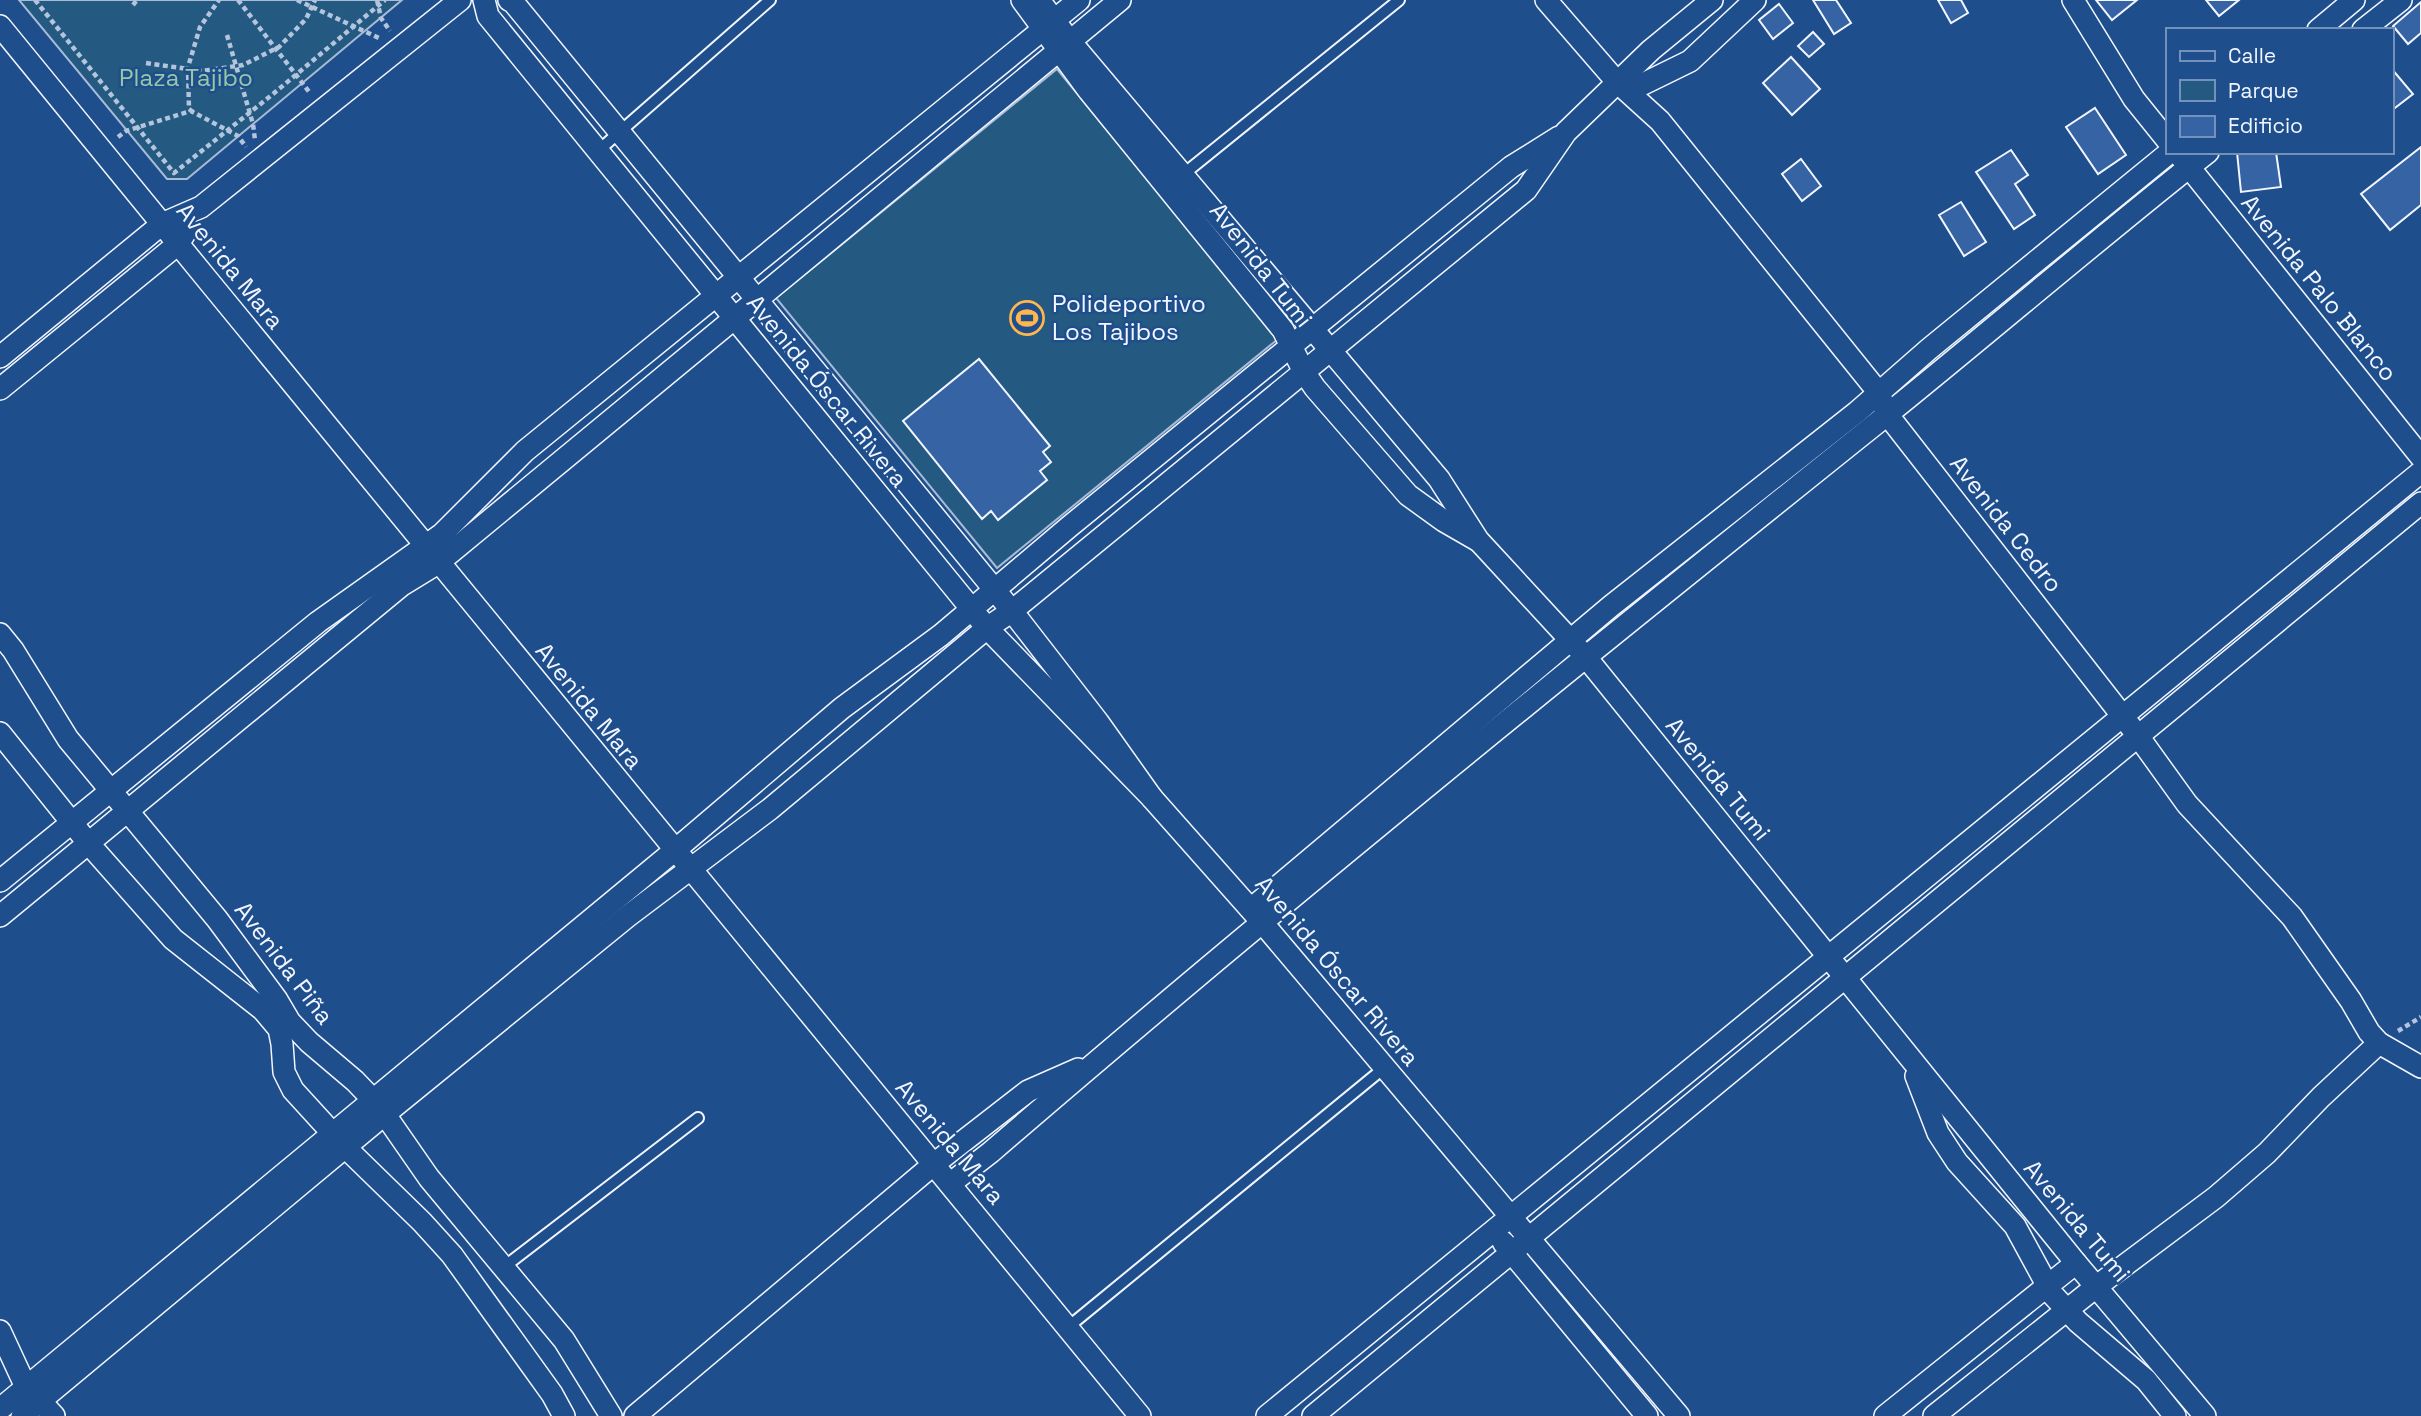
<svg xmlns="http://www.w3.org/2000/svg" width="2421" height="1416" font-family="'Space Grotesk',sans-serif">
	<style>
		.green { fill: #245a82; stroke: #a8bbd7; stroke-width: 2 }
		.building { fill: #3563a3; stroke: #f2f6ff; stroke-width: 2 }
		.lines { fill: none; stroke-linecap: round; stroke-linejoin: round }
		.service-casing { stroke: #f2f6ff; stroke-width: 14 }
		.minor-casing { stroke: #f2f6ff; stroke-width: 24 }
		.path { stroke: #b3c4dc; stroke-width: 4.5; stroke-dasharray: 5 3.5; stroke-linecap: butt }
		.service { stroke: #1f4e8c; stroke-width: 10 }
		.minor { stroke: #1f4e8c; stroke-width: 21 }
		.labels { text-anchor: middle; stroke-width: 5; stroke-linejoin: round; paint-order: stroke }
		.park-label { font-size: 24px; fill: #97c8a6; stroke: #1f4e8c }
		.street-label { font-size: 24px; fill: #f2f6ff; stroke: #1f4e8c }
		.poi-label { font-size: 24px; fill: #f2f6ff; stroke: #1f4e8c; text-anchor: start }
	</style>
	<rect width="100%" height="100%" fill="#1f4e8c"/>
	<g class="green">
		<polygon points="19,0 402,0 187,179 167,179"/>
		<polygon points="1057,69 1278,339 997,568 776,298"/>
	</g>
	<g class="building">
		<polygon points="1813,0 1836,0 1851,23 1834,34"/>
		<polygon points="1938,0 1961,0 1968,13 1951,23"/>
		<polygon points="2096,0 2137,0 2112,20"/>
		<polygon points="2206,0 2239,0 2219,16"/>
		<polygon points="2421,2 2421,33 2408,44 2393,26"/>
		<polygon points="1779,4 1793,23 1773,39 1759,20"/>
		<polygon points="1813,32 1824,44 1809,57 1798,46"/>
		<polygon points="1791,57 1820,89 1792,115 1763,83"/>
		<polygon points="2391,68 2413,94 2391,111"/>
		<polygon points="2095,108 2126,155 2098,174 2066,127"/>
		<polygon points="2421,147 2421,205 2390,230 2361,194"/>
		<polygon points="2011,150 2028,175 2015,184 2035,215 2014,229 1976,172"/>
		<polygon points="2237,152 2276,152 2281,187 2241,192"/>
		<polygon points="1801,159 1821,186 1802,201 1782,174"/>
		<polygon points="1961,202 1986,242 1964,256 1939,215"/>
		<polygon points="979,359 1050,446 1043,452 1051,462 1040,471 1047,480 998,520 991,511 982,519 903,421"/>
	</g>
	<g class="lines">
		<g class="service-casing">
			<g id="service">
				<polyline points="598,151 770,0"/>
				<polyline points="1180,177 1399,0"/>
				<polyline points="504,1267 698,1118"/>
				<polyline points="1067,1328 1384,1068"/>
			</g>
		</g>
		<g class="minor-casing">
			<g id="minor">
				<polyline points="484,0 488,16 987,628 1152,798 1098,722 1012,611 513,2 509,0"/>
				<polyline points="1022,0 1089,91 1283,330 1304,372 1315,388 1408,495 1444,521 1477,540"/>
				<polyline points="1039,0 1069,40 1439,479 1478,540 1585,656 2076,1263 2205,1416"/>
				<polyline points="1546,0 1617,82 1660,121 1879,393 1887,414 2138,736 2187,804 2292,917 2351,1001 2369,1032 2379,1043 2421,1067"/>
				<polyline points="2073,0 2134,99 2167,140"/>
				<path d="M0,26C379,490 759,953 1140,1416"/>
				<polyline points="2318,30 2354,0"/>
				<polyline points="2363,30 2401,0"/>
				<polyline points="1617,82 1639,86 1690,61 1755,0"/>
				<polyline points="2181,157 2421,457"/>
				<polyline points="0,357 162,224 201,207 460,0"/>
				<polyline points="0,389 178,244 185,233"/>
				<polyline points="0,634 13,650 68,739 217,919 277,1000 290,1022 309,1042 355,1081 379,1106 429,1178 564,1340 611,1416"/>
				<polyline points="0,733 89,844 173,939 263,1010 279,1029 282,1044 284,1072 293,1090 345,1147 422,1222 452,1255 552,1394 564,1416"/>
				<polyline points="1152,798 1261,921 1679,1416"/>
				<polyline points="0,881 318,622 442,534 525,451 1079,0"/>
				<polyline points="1251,909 1611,606 1857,412 1929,349 2170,152"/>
				<polyline points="0,916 402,585 438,563 1120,0"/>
				<polyline points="1916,1076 1938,1133 1957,1162 2015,1226 2052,1294 2078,1322 2146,1380 2175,1416"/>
				<path d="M951,1183L991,1152C1283,900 1582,659 1883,418C1992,330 2098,239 2208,152"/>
				<polyline points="1503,1242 1647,1416"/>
				<polyline points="0,1331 25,1385 54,1416"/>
				<polyline points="0,1409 674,851 842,708 941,635 1070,526 1511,167 1559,137"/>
				<polyline points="22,1416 385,1114 628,916 770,809 987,628 1012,611 1526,190 1566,132 1651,50 1712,0"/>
				<polyline points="635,1416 934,1164 1028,1091 1078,1069"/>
				<polyline points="1267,1416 2421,472"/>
				<polyline points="1313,1416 2421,503"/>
				<polyline points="1885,1416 2076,1263"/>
				<polyline points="1934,1416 2097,1286 2216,1197 2267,1153 2321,1097 2379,1043"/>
			</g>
		</g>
		<g class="path">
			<polyline points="35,0 174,173 273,94 385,0"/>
			<polyline points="238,0 310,93"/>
			<polyline points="297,0 379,38"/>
			<polyline points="377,0 381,18 390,31"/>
			<polyline points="133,5 137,0"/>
			<polyline points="227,35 253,124 255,140"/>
			<polyline points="146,63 202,71 243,65 279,47 306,19 315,0"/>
			<polyline points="193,112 189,109 188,67 200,27 219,0"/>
			<polyline points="118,137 126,131 191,111 238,136 246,147"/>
			<polyline points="2398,1031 2421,1017"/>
		</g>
		<use href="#service" class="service"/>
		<use href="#minor" class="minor"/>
	</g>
	<defs>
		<g id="stadium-ring" transform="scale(1.75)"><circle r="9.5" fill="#1f4e8c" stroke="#ffb74d" stroke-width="1.5"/><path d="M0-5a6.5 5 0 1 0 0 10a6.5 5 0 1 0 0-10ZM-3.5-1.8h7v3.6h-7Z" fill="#ffb74d"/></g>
	</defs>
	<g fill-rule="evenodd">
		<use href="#stadium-ring" x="1027" y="318"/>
	</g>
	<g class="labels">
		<g class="park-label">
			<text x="186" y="86">Plaza Tajibo</text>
		</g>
		<g class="street-label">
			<text transform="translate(1261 265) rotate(52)" y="8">Avenida Tumi</text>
			<text transform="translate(230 266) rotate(51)" y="8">Avenida Mara</text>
			<text transform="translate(2319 288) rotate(51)" y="8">Avenida Palo Blanco</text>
			<text transform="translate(827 391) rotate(51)" y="8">Avenida Óscar Rivera</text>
			<text transform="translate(2006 524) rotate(52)" y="8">Avenida Cedro</text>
			<text transform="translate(589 706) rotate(51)" y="8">Avenida Mara</text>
			<text transform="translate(1718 779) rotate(51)" y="8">Avenida Tumi</text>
			<text transform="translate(284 963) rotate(53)" y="8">Avenida Piña</text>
			<text transform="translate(1337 971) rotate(50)" y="8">Avenida Óscar Rivera</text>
			<text transform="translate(950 1142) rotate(50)" y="8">Avenida Mara</text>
			<text transform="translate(2077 1221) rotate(50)" y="8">Avenida Tumi</text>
		</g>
		<g class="poi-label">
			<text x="1052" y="312">Polideportivo<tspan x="1052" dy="28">Los Tajibos</tspan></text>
		</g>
	</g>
	<rect x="2166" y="28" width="228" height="126" fill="#1f4e8c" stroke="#7391ba" stroke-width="2"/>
	<rect x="2180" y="51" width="35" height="10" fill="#1f4e8c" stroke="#7391ba" stroke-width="2"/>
	<text x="2228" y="63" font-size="21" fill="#f2f6ff">Calle</text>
	<rect x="2180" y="80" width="35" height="21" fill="#245a82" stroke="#7391ba" stroke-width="2"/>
	<text x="2228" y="98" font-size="21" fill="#f2f6ff">Parque</text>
	<rect x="2180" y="116" width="35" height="21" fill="#3563a3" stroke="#7391ba" stroke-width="2"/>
	<text x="2228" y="133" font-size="21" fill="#f2f6ff">Edificio</text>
</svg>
